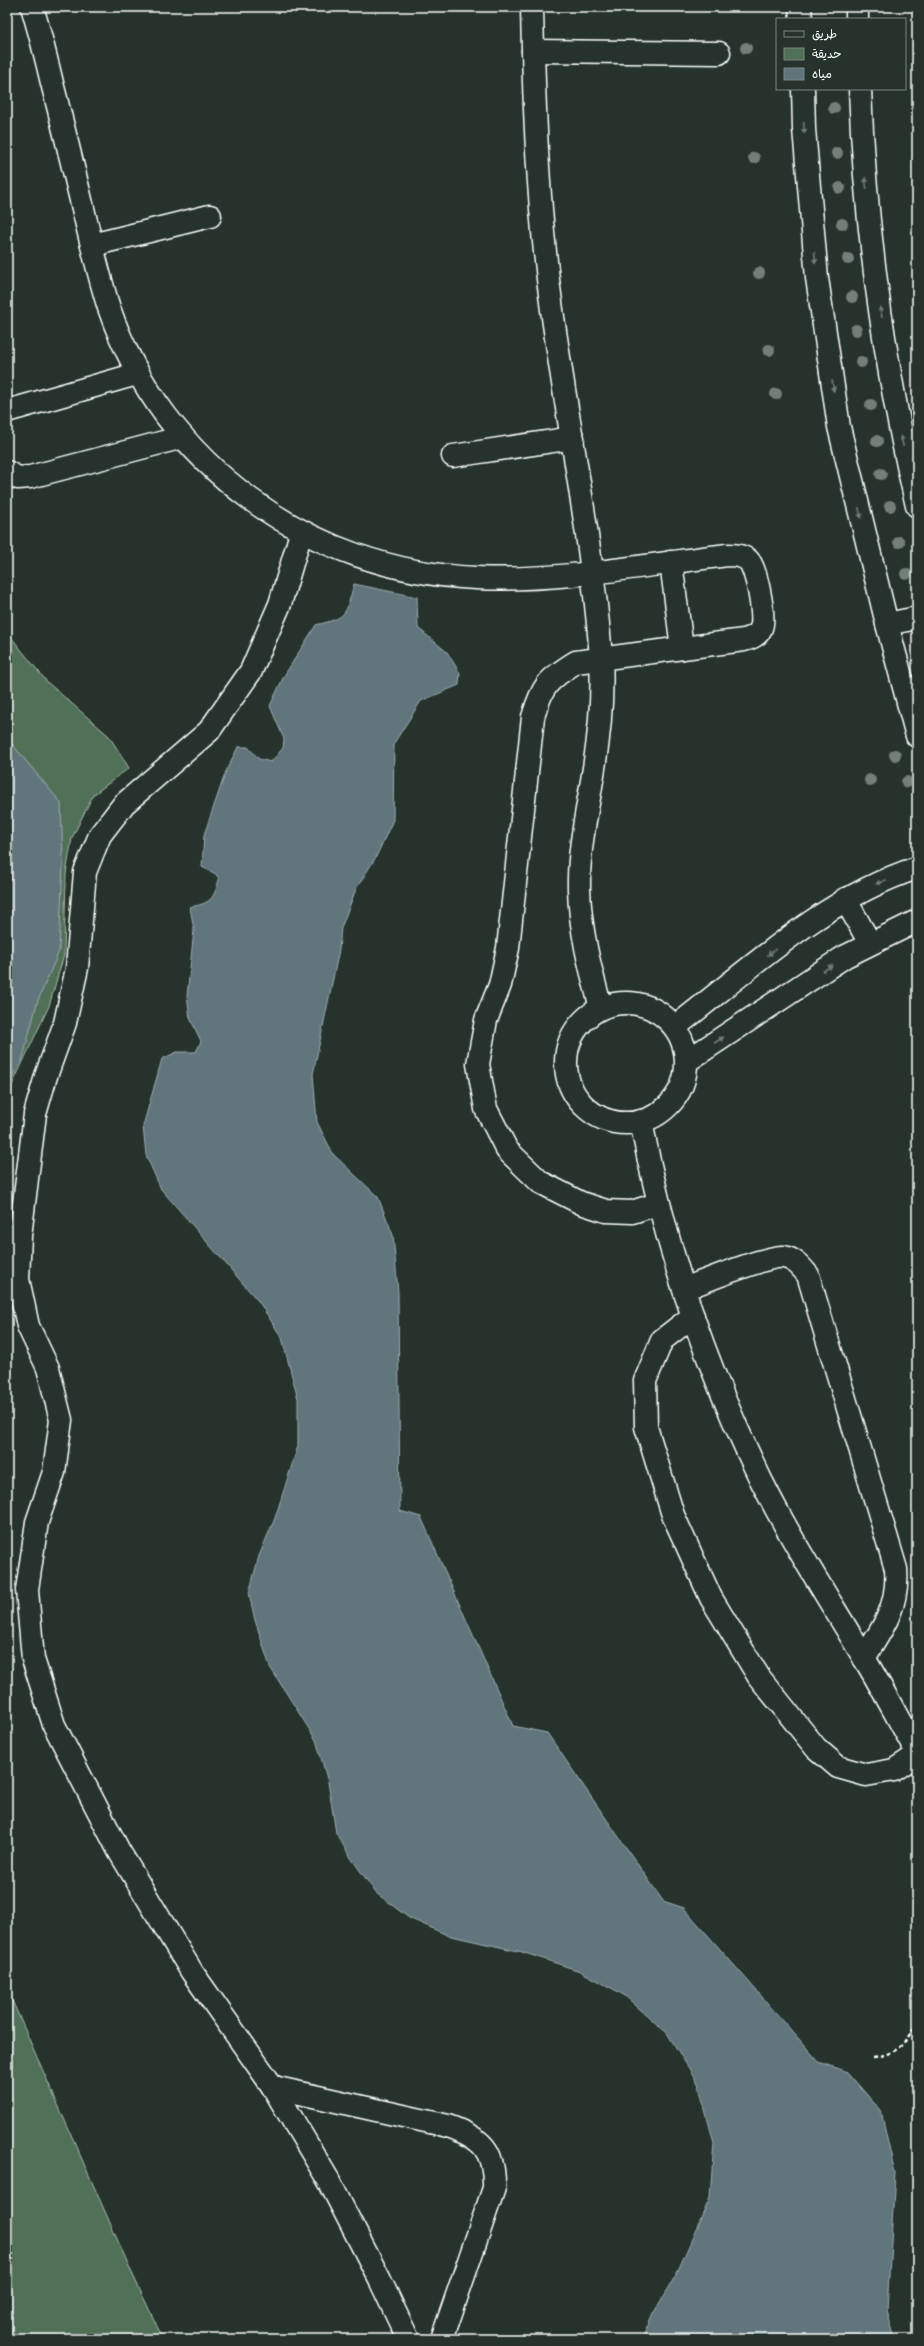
<svg xmlns="http://www.w3.org/2000/svg" width="924" height="2346" font-family="Caveat,'Playpen Sans Arabic',sans-serif">
	<style>
		.green { fill: #517058; stroke: #a8b8ac }
		.water { fill: #60747c; stroke: #a0acb0 }
		.lines { fill: none; stroke-linecap: round; stroke-linejoin: round }
		.minor-casing { stroke: #fff; stroke-width: 25 }
		.path { stroke: #fff; stroke-width: 2.5; stroke-dasharray: 4 3; stroke-linecap: butt }
		.minor { stroke: #26332d; stroke-width: 22 }
		.tree { fill: #728077 }
		.oneway { fill: #727a76 }
	</style>
	<rect width="100%" height="100%" fill="#26332d"/>
	<filter id="ink" filterUnits="userSpaceOnUse"><feTurbulence type="fractalNoise" baseFrequency=".025" numOctaves="2"/><feDisplacementMap in="SourceGraphic" scale="8" xChannelSelector="R" yChannelSelector="G"/><feConvolveMatrix kernelMatrix="1 2 1 2 8 2 1 2 1" color-interpolation-filters="sRGB"/></filter>
	<g filter="url(#ink)">
		<g class="green">
			<polygon points="7,632 47,682 109,736 129,768 93,795 72,838 66,874 64,955 49,1006 7,1096"/>
			<polygon points="7,1989 132,2273 163,2339 7,2339"/>
		</g>
		<g class="water">
			<path d="M354,584L417,597L418,628L447,652L460,673L459,685L421,701L394,743L393,820L376,857L356,889L341,928L339,950L313,1074L317,1122L333,1154L378,1197L393,1235L398,1292L400,1511L421,1517L513,1726L547,1733L663,1901L684,1908L819,2062L847,2072L881,2111L895,2173L887,2310L895,2339H642L653,2314L676,2275L710,2198L714,2143L698,2083L667,2033L624,1995L580,1971L522,1952L447,1935L409,1918L376,1893L349,1855L336,1833L328,1782L316,1740L270,1667L255,1620L249,1593L259,1556L275,1518L298,1446V1399L282,1338L259,1302L161,1189L146,1155L143,1126L162,1059L177,1052H196L201,1041L190,1018L187,996L194,930L190,907C210,903 214,900 219,879L216,874L202,867L204,835L226,771L238,747H248L259,759L271,762L283,748L284,739L270,706L284,676L316,625C349,617 345,615 354,584Z"/>
			<polygon points="7,738 61,803 63,864 59,951 37,1003 22,1061 7,1084"/>
		</g>
		<g class="lines">
			<g class="minor-casing">
				<g id="minor">
					<path d="M32,7C40,32 46,58 52,83C64,129 75,175 86,221C93,250 100,280 109,308C163,465 310,571 476,578C560,582 644,565 727,555C735,555 741,555 748,560C756,566 766,618 761,628C758,636 751,638 744,640L576,662C548,679 542,686 533,717L508,948L500,985L486,1020L478,1064L486,1109L507,1150L540,1182L581,1203L606,1211L632,1212L657,1204"/>
					<path d="M532,7C534,108 538,210 552,310C568,426 592,540 601,657C603,694 600,731 594,768C588,808 578,848 579,889C580,930 590,968 601,1008"/>
					<polyline points="800,7 801,19"/>
					<polyline points="857,7 857,19"/>
					<polyline points="533,51 719,53"/>
					<polyline points="803,89 804,129 817,278 839,427 887,624 917,736"/>
					<path d="M860,89C865,229 885,369 917,506"/>
					<polyline points="92,245 210,216"/>
					<polyline points="7,411 137,374"/>
					<polyline points="453,456 573,438"/>
					<polyline points="7,472 18,478 30,477 183,437"/>
					<polyline points="301,533 280,604 251,671 209,731 124,804 100,835 85,872 77,968 65,1023 46,1076 35,1114 20,1236 18,1279 28,1326 48,1368 61,1420 54,1472 37,1522 27,1590 33,1659 54,1725 119,1851 192,1972 273,2087 329,2181 380,2280 408,2339"/>
					<polyline points="671,562 682,648"/>
					<polyline points="887,624 917,618"/>
					<polyline points="845,899 870,943"/>
					<circle cx="626" cy="1063" r="60"/>
					<path d="M675,1027C750,969 826,897 917,868"/>
					<polyline points="687,1061 844,957 917,921"/>
					<path d="M641,1121C664,1245 706,1367 761,1480C792,1542 829,1599 864,1658C883,1689 899,1721 917,1752"/>
					<path d="M684,1289C702,1282 769,1255 784,1257C795,1259 801,1267 808,1275L896,1569C899,1606 883,1628 864,1658"/>
					<polyline points="693,1316 662,1340 645,1381 646,1427 673,1515 711,1598 759,1677 816,1748 838,1767 866,1775 894,1770 917,1755"/>
					<path d="M273,2087L448,2126C482,2138 495,2150 494,2188L442,2339"/>
				</g>
			</g>
			<path class="path" d="M873,2057C899,2054 903,2044 917,2024"/>
			<use href="#minor" class="minor"/>
		</g>
		<g class="tree">
			<circle cx="746" cy="48" r="6"/>
			<circle cx="834" cy="108" r="6"/>
			<circle cx="837" cy="153" r="6"/>
			<circle cx="754" cy="158" r="6"/>
			<circle cx="840" cy="188" r="6"/>
			<circle cx="842" cy="224" r="6"/>
			<circle cx="848" cy="259" r="6"/>
			<circle cx="759" cy="273" r="6"/>
			<circle cx="852" cy="297" r="6"/>
			<circle cx="856" cy="330" r="6"/>
			<circle cx="769" cy="350" r="6"/>
			<circle cx="861" cy="362" r="6"/>
			<circle cx="776" cy="394" r="6"/>
			<circle cx="871" cy="405" r="6"/>
			<circle cx="877" cy="441" r="6"/>
			<circle cx="881" cy="474" r="6"/>
			<circle cx="890" cy="506" r="6"/>
			<circle cx="899" cy="542" r="6"/>
			<circle cx="906" cy="574" r="6"/>
			<circle cx="895" cy="755" r="6"/>
			<circle cx="870" cy="780" r="6"/>
			<circle cx="907" cy="782" r="6"/>
		</g>
		<defs><path id="oneway-solid" d="M-6-.8H1V-3.2L6.5 0L1 3.2V.8H-6Z"/></defs>
		<g class="oneway">
			<use href="#oneway-solid" transform="translate(804 128) rotate(87)"/>
			<use href="#oneway-solid" transform="translate(866 183) rotate(-96)"/>
			<use href="#oneway-solid" transform="translate(815 258) rotate(85)"/>
			<use href="#oneway-solid" transform="translate(881 312) rotate(-99)"/>
			<use href="#oneway-solid" transform="translate(833 386) rotate(82)"/>
			<use href="#oneway-solid" transform="translate(902 441) rotate(-103)"/>
			<use href="#oneway-solid" transform="translate(860 513) rotate(76)"/>
			<use href="#oneway-solid" transform="translate(881 882) rotate(157)"/>
			<use href="#oneway-solid" transform="translate(772 952) rotate(142)"/>
			<use href="#oneway-solid" transform="translate(828 968) rotate(-33)"/>
			<use href="#oneway-solid" transform="translate(719 1040) rotate(-33)"/>
		</g>
	</g>
	<rect width="924" height="2346" fill="none" stroke="#26332d" stroke-width="24"/>
	<rect x="12" y="12" width="900" height="2322" fill="none" stroke="#fff" stroke-width="1.5" filter="url(#ink)"/>
	<rect x="776" y="18" width="130" height="72" fill="#26332d" stroke="#7d8581"/>
	<rect x="784" y="31" width="20" height="6" fill="#26332d" stroke="#7d8581"/>
	<text x="812" y="38" font-size="12" fill="#ffffff">طريق</text>
	<rect x="784" y="48" width="20" height="12" fill="#517058" stroke="#7d8581"/>
	<text x="812" y="58" font-size="12" fill="#ffffff">حديقة</text>
	<rect x="784" y="68" width="20" height="12" fill="#60747c" stroke="#7d8581"/>
	<text x="812" y="78" font-size="12" fill="#ffffff">مياه</text>
</svg>
